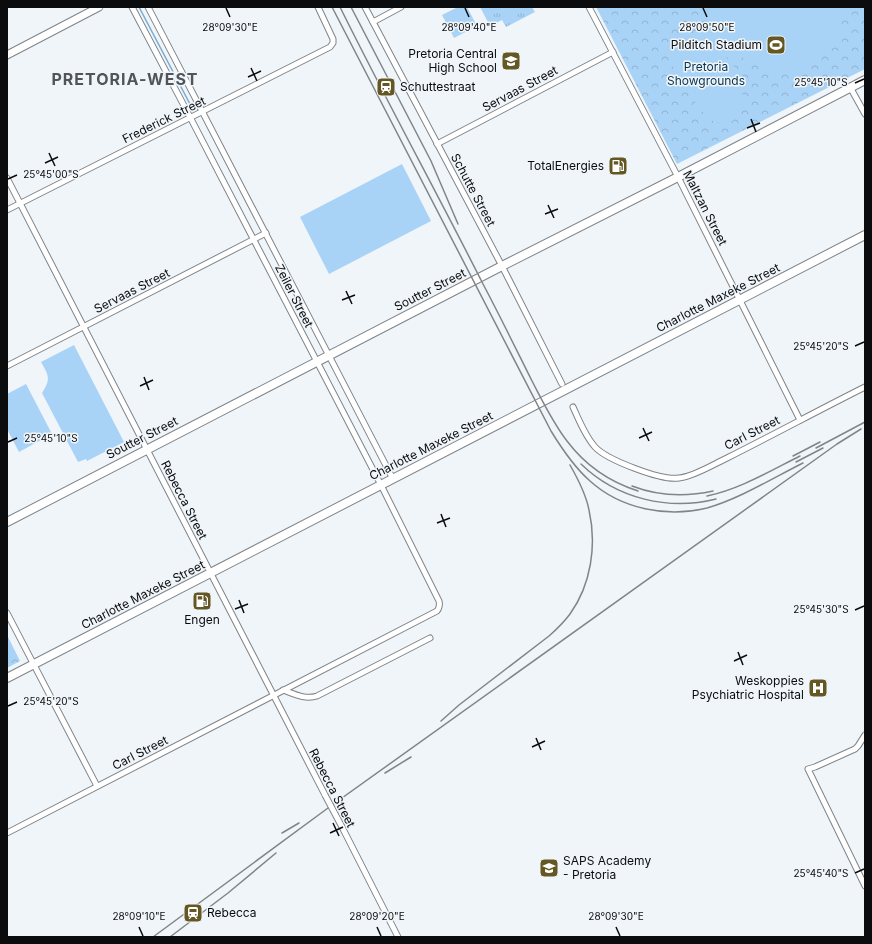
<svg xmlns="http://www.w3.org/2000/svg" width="872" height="944" font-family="Inter,sans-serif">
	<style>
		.grass { fill: url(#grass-tufts) }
		.park { fill: url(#park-crowns) }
		.pitch { fill: #a9d3f6 }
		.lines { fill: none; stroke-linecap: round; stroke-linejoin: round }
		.stream { stroke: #77aad5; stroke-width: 1.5 }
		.street-casing { stroke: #7f8488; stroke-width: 7 }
		.secondary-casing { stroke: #7f8488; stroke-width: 9 }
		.primary-casing { stroke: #7f8488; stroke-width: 10 }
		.street { stroke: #fff; stroke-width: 5 }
		.secondary { stroke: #fff; stroke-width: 7 }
		.primary { stroke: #fff; stroke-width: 8 }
		.rail { stroke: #818588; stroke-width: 1.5 }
		.street-bridge-casing { stroke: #7f8488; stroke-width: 7; stroke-linecap: butt }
		.street-bridge { stroke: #fff; stroke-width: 5 }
		.ticks { fill: none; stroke: #0b0c0e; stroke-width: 1.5 }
		.labels { text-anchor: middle; stroke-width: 3; stroke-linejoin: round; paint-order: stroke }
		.poi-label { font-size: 12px; fill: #0b0c0e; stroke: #eff5f9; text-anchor: end }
		.park-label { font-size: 12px; fill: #08324e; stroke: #eff5f9 }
		.street-label { font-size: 12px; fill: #0b0c0e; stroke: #eff5f9 }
		.district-label { font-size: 16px; font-weight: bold; letter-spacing: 1px; fill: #515559; stroke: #eff5f9 }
		.ticks-label { font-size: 10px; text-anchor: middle; fill: #0b0c0e; stroke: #eff5f9; stroke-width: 3; stroke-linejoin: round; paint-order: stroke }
	</style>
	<defs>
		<pattern id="grass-tufts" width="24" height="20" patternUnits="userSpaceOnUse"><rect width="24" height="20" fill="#a9d3f6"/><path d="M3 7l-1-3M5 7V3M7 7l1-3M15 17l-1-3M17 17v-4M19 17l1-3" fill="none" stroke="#90b4d2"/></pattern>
		<pattern id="park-crowns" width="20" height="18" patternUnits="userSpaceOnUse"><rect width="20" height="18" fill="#a9d3f6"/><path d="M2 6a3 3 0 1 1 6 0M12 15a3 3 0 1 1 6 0" fill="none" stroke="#90b4d2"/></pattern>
	</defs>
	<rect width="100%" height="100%" fill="#eff5f9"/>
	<polygon class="grass" points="480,7 532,7 535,12 506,27 502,20 490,26"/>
	<g class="park">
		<polygon points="596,7 865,7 865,69 677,164"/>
		<polygon points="7,635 20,661 7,668"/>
	</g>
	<g class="pitch">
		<polygon points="458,7 467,7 477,26 454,38 442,15"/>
		<polygon points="708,7 838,7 841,20 837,39 822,58 810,67 791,74 772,75 756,62 753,66 735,51 727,57 711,33 717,28"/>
		<path d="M690,36H697L714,42L744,79L746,87L741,90C751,110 733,131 711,120C701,114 677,75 671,63C670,60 670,57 669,54C675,46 681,41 690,36Z"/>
		<polygon points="402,164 431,221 329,274 300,217"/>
		<path d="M74,345L124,442L87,461L86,459L78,462L42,393C51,379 49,376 41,362Z"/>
		<polygon points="26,384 52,434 19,452 7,429 7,394"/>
	</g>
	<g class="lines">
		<polyline class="stream" points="139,7 191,106"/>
		<g class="street-casing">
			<g id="street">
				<polyline points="148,7 393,479"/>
				<polyline points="365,7 502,266 562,384"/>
				<polyline points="589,7 678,177 800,420"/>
				<polyline points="373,22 401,7"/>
				<polyline points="850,87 865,114"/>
				<polyline points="437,144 613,52"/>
				<polyline points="7,178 325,795"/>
				<polyline points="7,210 330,47 333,43 333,39 318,7"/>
				<polyline points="7,366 266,233"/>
				<path d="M573,407C579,420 585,436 595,447C607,460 662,481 679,478C693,477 714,464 727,458C773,435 819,410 865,387"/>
				<polyline points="7,613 97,786"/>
				<path d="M283,690C294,694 305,700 317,696L430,638"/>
				<polyline points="865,735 858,746 855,749 815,767 808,769 865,886"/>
				<polyline points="342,827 398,937"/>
				<path d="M7,833L437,611C439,609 440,604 439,601L381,485L190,117L132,7"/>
			</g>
		</g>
		<g class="secondary-casing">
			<polyline id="secondary" points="7,55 99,7"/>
		</g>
		<g class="primary-casing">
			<g id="primary">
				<polyline points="7,522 502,266 678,177 865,80"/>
				<polyline points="7,678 865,235"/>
			</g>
		</g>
		<use href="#street" class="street"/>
		<use href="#secondary" class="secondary"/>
		<use href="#primary" class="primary"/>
		<g class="rail">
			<path d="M332,7L551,431C562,449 574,467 590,481C621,509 667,518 707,508C739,499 773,478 803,463"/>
			<path d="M340,7C386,100 436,191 483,284C500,316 516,349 532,381C543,402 553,423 567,441C585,465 610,482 638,491"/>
			<polyline points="351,7 431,161 458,224"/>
			<polyline points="816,448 865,422"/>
			<polyline points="793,456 820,442"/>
			<polyline points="796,462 823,448"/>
			<path d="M581,464C617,499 669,511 716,499"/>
			<path d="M632,486C658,496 686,497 713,491"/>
			<path d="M707,496C740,489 770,471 800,456"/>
			<path d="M441,721L459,705L549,636C557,629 564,622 570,614C591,585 597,545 589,510C586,494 578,479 570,465"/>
			<polyline points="385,773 411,757"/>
			<polyline points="282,833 299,823"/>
			<polyline points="153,937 328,808 837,444 861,429"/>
			<polyline points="170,937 228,893 276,853"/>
		</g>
		<g class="street-bridge-casing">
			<polyline id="street-bridge" points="325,795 342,827"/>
		</g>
		<use href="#street-bridge" class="street-bridge"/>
	</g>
	<path class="ticks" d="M226,8L230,17M465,8L469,17M703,8L707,17M251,68L257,81M248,77L261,71M855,83L864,79M751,119L756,132M747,128L760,123M49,153L55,166M45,163L58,157M8,179L17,175M548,205L554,218M545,214L558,209M346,291L352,304M342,300L355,295M855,346L864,342M144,377L149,390M140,386L153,380M643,428L649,441M639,438L652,432M8,442L17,438M441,514L446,527M437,523L450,518M239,600L244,613M235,609L248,604M855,610L864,606M738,652L743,665M734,661L747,655M8,706L17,702M536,738L541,750M532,747L545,741M333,823L339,836M330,833L343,827M855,873L864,869M139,927L143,936M377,927L381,936M616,927L620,936"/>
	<defs>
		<g id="stadium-square" transform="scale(1)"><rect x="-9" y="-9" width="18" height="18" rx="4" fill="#655723" stroke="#eff5f9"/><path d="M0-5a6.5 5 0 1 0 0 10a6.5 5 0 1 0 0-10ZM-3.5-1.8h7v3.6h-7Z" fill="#fff"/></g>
		<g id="school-square" transform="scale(1)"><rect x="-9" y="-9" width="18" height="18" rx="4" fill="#655723" stroke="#eff5f9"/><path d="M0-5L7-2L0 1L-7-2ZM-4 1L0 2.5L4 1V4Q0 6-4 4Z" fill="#fff"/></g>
		<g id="station-square" transform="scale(1)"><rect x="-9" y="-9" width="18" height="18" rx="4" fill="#655723" stroke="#eff5f9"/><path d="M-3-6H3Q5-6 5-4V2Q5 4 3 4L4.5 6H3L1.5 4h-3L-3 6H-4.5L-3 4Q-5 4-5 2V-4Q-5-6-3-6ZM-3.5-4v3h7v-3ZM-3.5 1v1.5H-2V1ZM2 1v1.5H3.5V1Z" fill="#fff"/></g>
		<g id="fuel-square" transform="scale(1)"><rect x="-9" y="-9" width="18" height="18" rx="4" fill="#655723" stroke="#eff5f9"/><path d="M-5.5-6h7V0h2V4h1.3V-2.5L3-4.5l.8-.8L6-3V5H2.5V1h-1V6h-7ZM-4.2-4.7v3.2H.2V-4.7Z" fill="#fff"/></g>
		<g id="hospital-square" transform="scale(1)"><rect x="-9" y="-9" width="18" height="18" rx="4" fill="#655723" stroke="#eff5f9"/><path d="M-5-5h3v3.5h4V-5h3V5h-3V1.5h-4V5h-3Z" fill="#fff"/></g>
		<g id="university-square" transform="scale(1)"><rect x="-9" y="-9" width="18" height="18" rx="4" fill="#655723" stroke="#eff5f9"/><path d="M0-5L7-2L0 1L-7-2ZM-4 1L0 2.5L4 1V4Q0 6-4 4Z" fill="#fff"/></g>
	</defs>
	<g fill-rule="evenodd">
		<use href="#stadium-square" x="776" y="45"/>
		<use href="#school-square" x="511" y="61"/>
		<use href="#station-square" x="386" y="87"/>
		<use href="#fuel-square" x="618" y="166"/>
		<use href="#fuel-square" x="202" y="601"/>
		<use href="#hospital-square" x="818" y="688"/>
		<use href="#university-square" x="549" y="868"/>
		<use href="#station-square" x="193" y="913"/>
	</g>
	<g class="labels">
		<g class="poi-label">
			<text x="762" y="49">Pilditch Stadium</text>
			<text x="497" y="58">Pretoria Central<tspan x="497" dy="14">High School</tspan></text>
			<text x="400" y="91" text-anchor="start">Schuttestraat</text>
			<text x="604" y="170">TotalEnergies</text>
			<text x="202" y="624" text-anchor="middle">Engen</text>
			<text x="804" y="685">Weskoppies<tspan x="804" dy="14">Psychiatric Hospital</tspan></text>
			<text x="563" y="865" text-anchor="start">SAPS Academy<tspan x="563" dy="14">- Pretoria</tspan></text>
			<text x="207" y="917" text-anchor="start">Rebecca</text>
		</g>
		<g class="park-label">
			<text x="706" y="71">Pretoria<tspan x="706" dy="14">Showgrounds</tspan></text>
		</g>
		<g class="street-label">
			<text transform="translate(520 89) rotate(-28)" y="4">Servaas Street</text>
			<text transform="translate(164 120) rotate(-26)" y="4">Frederick Street</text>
			<text transform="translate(473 190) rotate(62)" y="4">Schutte Street</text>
			<text transform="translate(705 208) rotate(63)" y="4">Maltzan Street</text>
			<text transform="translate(430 290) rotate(-27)" y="4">Soutter Street</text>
			<text transform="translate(132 291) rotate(-27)" y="4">Servaas Street</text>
			<text transform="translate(294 296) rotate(63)" y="4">Zeiler Street</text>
			<text transform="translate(718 298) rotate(-27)" y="4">Charlotte Maxeke Street</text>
			<text transform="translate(752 433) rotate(-27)" y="4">Carl Street</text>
			<text transform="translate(142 438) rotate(-27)" y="4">Soutter Street</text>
			<text transform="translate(431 446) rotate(-27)" y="4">Charlotte Maxeke Street</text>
			<text transform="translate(184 500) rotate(63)" y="4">Rebecca Street</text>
			<text transform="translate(143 595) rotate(-27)" y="4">Charlotte Maxeke Street</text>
			<text transform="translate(140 753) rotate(-27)" y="4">Carl Street</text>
			<text transform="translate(332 788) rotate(63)" y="4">Rebecca Street</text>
		</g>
		<g class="district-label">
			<text x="125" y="85">PRETORIA-WEST</text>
		</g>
	</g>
	<g class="ticks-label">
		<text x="230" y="31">28°09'30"E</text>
		<text x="469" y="31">28°09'40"E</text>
		<text x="707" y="31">28°09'50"E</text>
		<text x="821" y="86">25°45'10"S</text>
		<text x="51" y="178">25°45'00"S</text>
		<text x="821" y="350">25°45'20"S</text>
		<text x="51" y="442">25°45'10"S</text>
		<text x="821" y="613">25°45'30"S</text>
		<text x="51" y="705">25°45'20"S</text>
		<text x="821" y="877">25°45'40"S</text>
		<text x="139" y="920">28°09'10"E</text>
		<text x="377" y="920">28°09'20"E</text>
		<text x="616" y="920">28°09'30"E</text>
	</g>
	<rect width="872" height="944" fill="none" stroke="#0b0c0e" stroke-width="16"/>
</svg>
